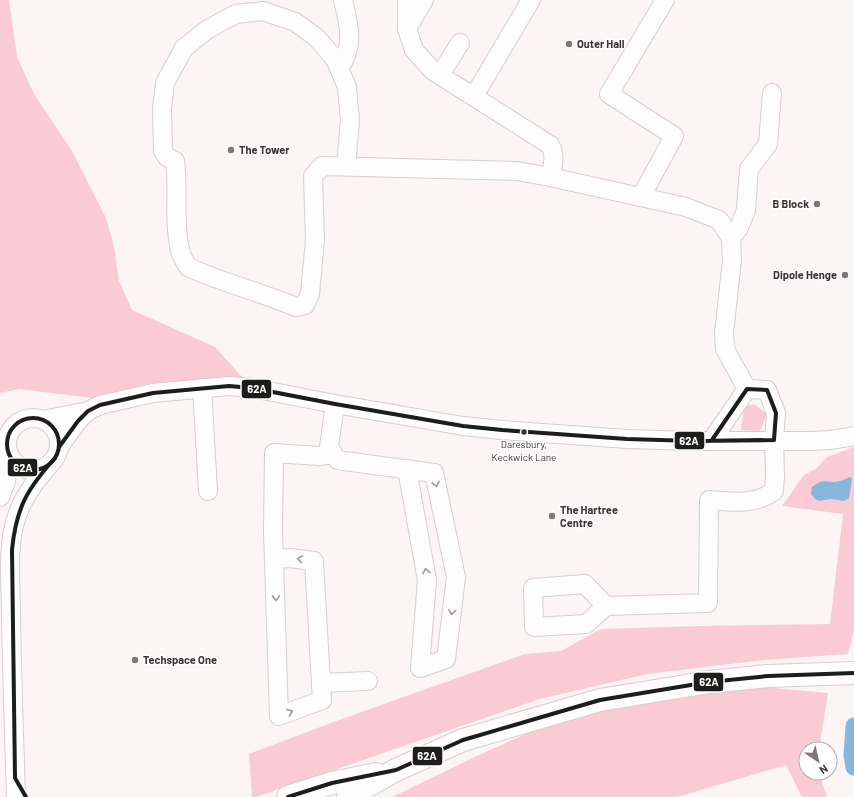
<svg xmlns="http://www.w3.org/2000/svg" width="854" height="797" font-family="Barlow,sans-serif">
	<style>
		.green { fill: #fbcbd5 }
		.water { fill: #87b6dc }
		.lines { fill: none; stroke-linecap: round; stroke-linejoin: round }
		.canal { stroke: #87b6dc; stroke-width: 17 }
		.minor-casing { stroke: #d7ccce; stroke-width: 20 }
		.major-casing { stroke: #d7ccce; stroke-width: 24 }
		.minor { stroke: #fffdfe; stroke-width: 18 }
		.major { stroke: #fffdfe; stroke-width: 22 }
		.bus-1-casing { stroke: #fff; stroke-width: 7 }
		.bus-1 { stroke: #1d1d1b; stroke-width: 4 }
		.oneway { stroke: #9f9799 }
		.poi-dot { fill: #817578; stroke: #fff; stroke-width: 1.5 }
		.bus-dot { fill: #3f3134; stroke: #fff; stroke-width: 1.5 }
		.labels { text-anchor: middle; stroke-width: 3; stroke-linejoin: round; paint-order: stroke }
		.bus-label { font-size: 10px; fill: #3f3134; stroke: #fff }
		.poi-label { font-size: 11px; font-weight: bold; fill: #3f3134; stroke: #fff; text-anchor: start }
		.line-badge { stroke: #fff; stroke-width: 1.5 }
		.badge-label { font-size: 11px; text-anchor: middle; font-weight: bold; fill: #fff }
	</style>
	<rect width="100%" height="100%" fill="#fcf4f5"/>
	<g class="green">
		<polygon points="0,0 9,0 17,57 34,94 72,151 106,218 114,246 119,281 132,310 215,347 252,388 116,401 19,389 0,393"/>
		<polygon points="754,404 767,414 760,431 741,430 744,407"/>
		<polygon points="854,447 854,630 848,654 764,660 647,674 540,699 256,797 252,797 249,754 339,720 525,654 561,651 601,629 701,626 830,624 843,514 782,506 804,475 816,469 827,457"/>
		<polygon points="709,682 828,693 819,749 806,749 806,773 819,773 827,797 802,797 786,765 677,797 392,797 475,757 600,700"/>
	</g>
	<path class="water" d="M850,477L852,479L849,498L844,501L831,499L819,501L815,499L811,494L812,487C822,480 822,481 834,482C839,482 845,479 850,477Z"/>
	<g class="lines">
		<polyline class="canal" points="854,726 852,755 854,767"/>
		<g class="minor-casing">
			<g id="minor">
				<path d="M407,0V29L414,50L433,71L550,145C556,156 553,165 550,177L686,207L719,220L731,238L732,260L724,333L725,349L747,389"/>
				<polyline points="408,27 424,0"/>
				<path d="M339,68C355,47 349,24 343,0"/>
				<polyline points="440,75 460,43"/>
				<polyline points="474,96 531,0"/>
				<path d="M346,167L350,120L347,87L335,59L316,37L295,22L263,11L236,14L208,29L184,48L165,83L162,109L163,151L167,157L175,161C179,190 173,220 180,250C181,256 185,262 188,267C223,283 260,292 296,307L305,305L310,294L315,240L313,176L322,166L517,171L550,177"/>
				<polyline points="641,197 674,136 609,94 665,0"/>
				<polyline points="731,238 739,228 746,210 749,169 768,144 772,93"/>
				<polyline points="202,388 208,491"/>
				<circle cx="33" cy="444" r="26"/>
				<polyline points="43,420 88,411"/>
				<polyline points="712,440 747,389"/>
				<polyline points="59,447 78,421 88,411 100,405 153,393 229,386 252,388 335,404 463,426 502,430 627,439 694,441 812,441 831,440 854,436"/>
				<polyline points="333,454 329,447 335,404"/>
				<polyline points="0,497 6,481 9,455"/>
				<polyline points="274,559 289,558 314,561 322,700 279,716 273,531 274,453 319,456 333,454 338,460 344,461 434,473 456,577 446,659 420,668 427,580 407,469"/>
				<path d="M606,606L585,584L533,588L534,627L586,624L606,606L708,603L709,500C729,502 757,505 774,491L775,475L774,440L776,413L767,390L747,389"/>
				<polyline points="321,683 368,681"/>
				<path d="M16,797C14,736 12,676 11,615C11,582 6,544 18,513C26,491 41,475 55,458"/>
			</g>
		</g>
		<g class="major-casing">
			<g id="major">
				<polyline points="288,797 332,783 376,774"/>
				<polyline points="348,797 396,770 463,740 600,700 709,682 768,676 854,673"/>
			</g>
		</g>
		<use href="#minor" class="minor"/>
		<use href="#major" class="major"/>
		<g class="bus-1-casing">
			<g id="bus-1">
				<circle cx="33" cy="444" r="26"/>
				<polyline points="59,447 78,421 88,411 100,405 153,393 229,386 252,388 335,404 463,426 502,430 627,439 694,441 774,440 776,413 767,390 747,389 712,440"/>
				<path d="M26,797L15,778L12,550C16,508 27,489 55,458"/>
				<polyline points="288,797 332,783 396,770 463,740 600,700 709,682 768,676 854,673"/>
			</g>
		</g>
		<use href="#bus-1" class="bus-1"/>
	</g>
	<defs><path id="oneway-chevron" d="M-2-3.5L2.5 0L-2 3.5" fill="none" stroke-width="1.6" stroke-linecap="round" stroke-linejoin="round"/></defs>
	<g class="oneway">
		<use href="#oneway-chevron" transform="translate(436 484) rotate(78)"/>
		<use href="#oneway-chevron" transform="translate(300 559) rotate(-172)"/>
		<use href="#oneway-chevron" transform="translate(426 571) rotate(-100)"/>
		<use href="#oneway-chevron" transform="translate(276 598) rotate(88)"/>
		<use href="#oneway-chevron" transform="translate(452 612) rotate(97)"/>
		<use href="#oneway-chevron" transform="translate(290 712) rotate(-21)"/>
	</g>
	<g class="poi-dot">
		<circle cx="569" cy="44" r="4"/>
		<circle cx="231" cy="150" r="4"/>
		<circle cx="817" cy="204" r="4"/>
		<circle cx="845" cy="275" r="4"/>
		<circle cx="552" cy="516" r="4"/>
		<circle cx="135" cy="660" r="4"/>
	</g>
	<circle class="bus-dot" cx="524" cy="432" r="3.5"/>
	<g class="labels">
		<g class="bus-label">
			<text x="524" y="448">Daresbury,<tspan x="524" dy="13">Keckwick Lane</tspan></text>
		</g>
		<g class="poi-label">
			<text x="577" y="48">Outer Hall</text>
			<text x="239" y="154">The Tower</text>
			<text x="809" y="208" text-anchor="end">B Block</text>
			<text x="837" y="279" text-anchor="end">Dipole Henge</text>
			<text x="560" y="514">The Hartree<tspan x="560" dy="13">Centre</tspan></text>
			<text x="143" y="664">Techspace One</text>
		</g>
	</g>
	<g class="line-badge">
		<rect x="241" y="379" width="31" height="20" rx="4" fill="#1d1d1b"/>
		<rect x="674" y="431" width="31" height="19" rx="4" fill="#1d1d1b"/>
		<rect x="7" y="458" width="31" height="19" rx="4" fill="#1d1d1b"/>
		<rect x="693" y="672" width="31" height="20" rx="4" fill="#1d1d1b"/>
		<rect x="412" y="746" width="31" height="20" rx="4" fill="#1d1d1b"/>
	</g>
	<g class="badge-label">
		<text x="257" y="393">62A</text>
		<text x="689" y="445">62A</text>
		<text x="23" y="472">62A</text>
		<text x="709" y="686">62A</text>
		<text x="427" y="760">62A</text>
	</g>
	<g transform="translate(818 761) rotate(146)"><circle r="19" fill="#ffffff" stroke="#b2adae"/>
	<path d="M0-3L7 15L0 10L-7 15Z" fill="#817578"/>
	<text y="-6" font-size="11" font-weight="bold" text-anchor="middle" fill="#3f3134">N</text>
	</g>
</svg>
